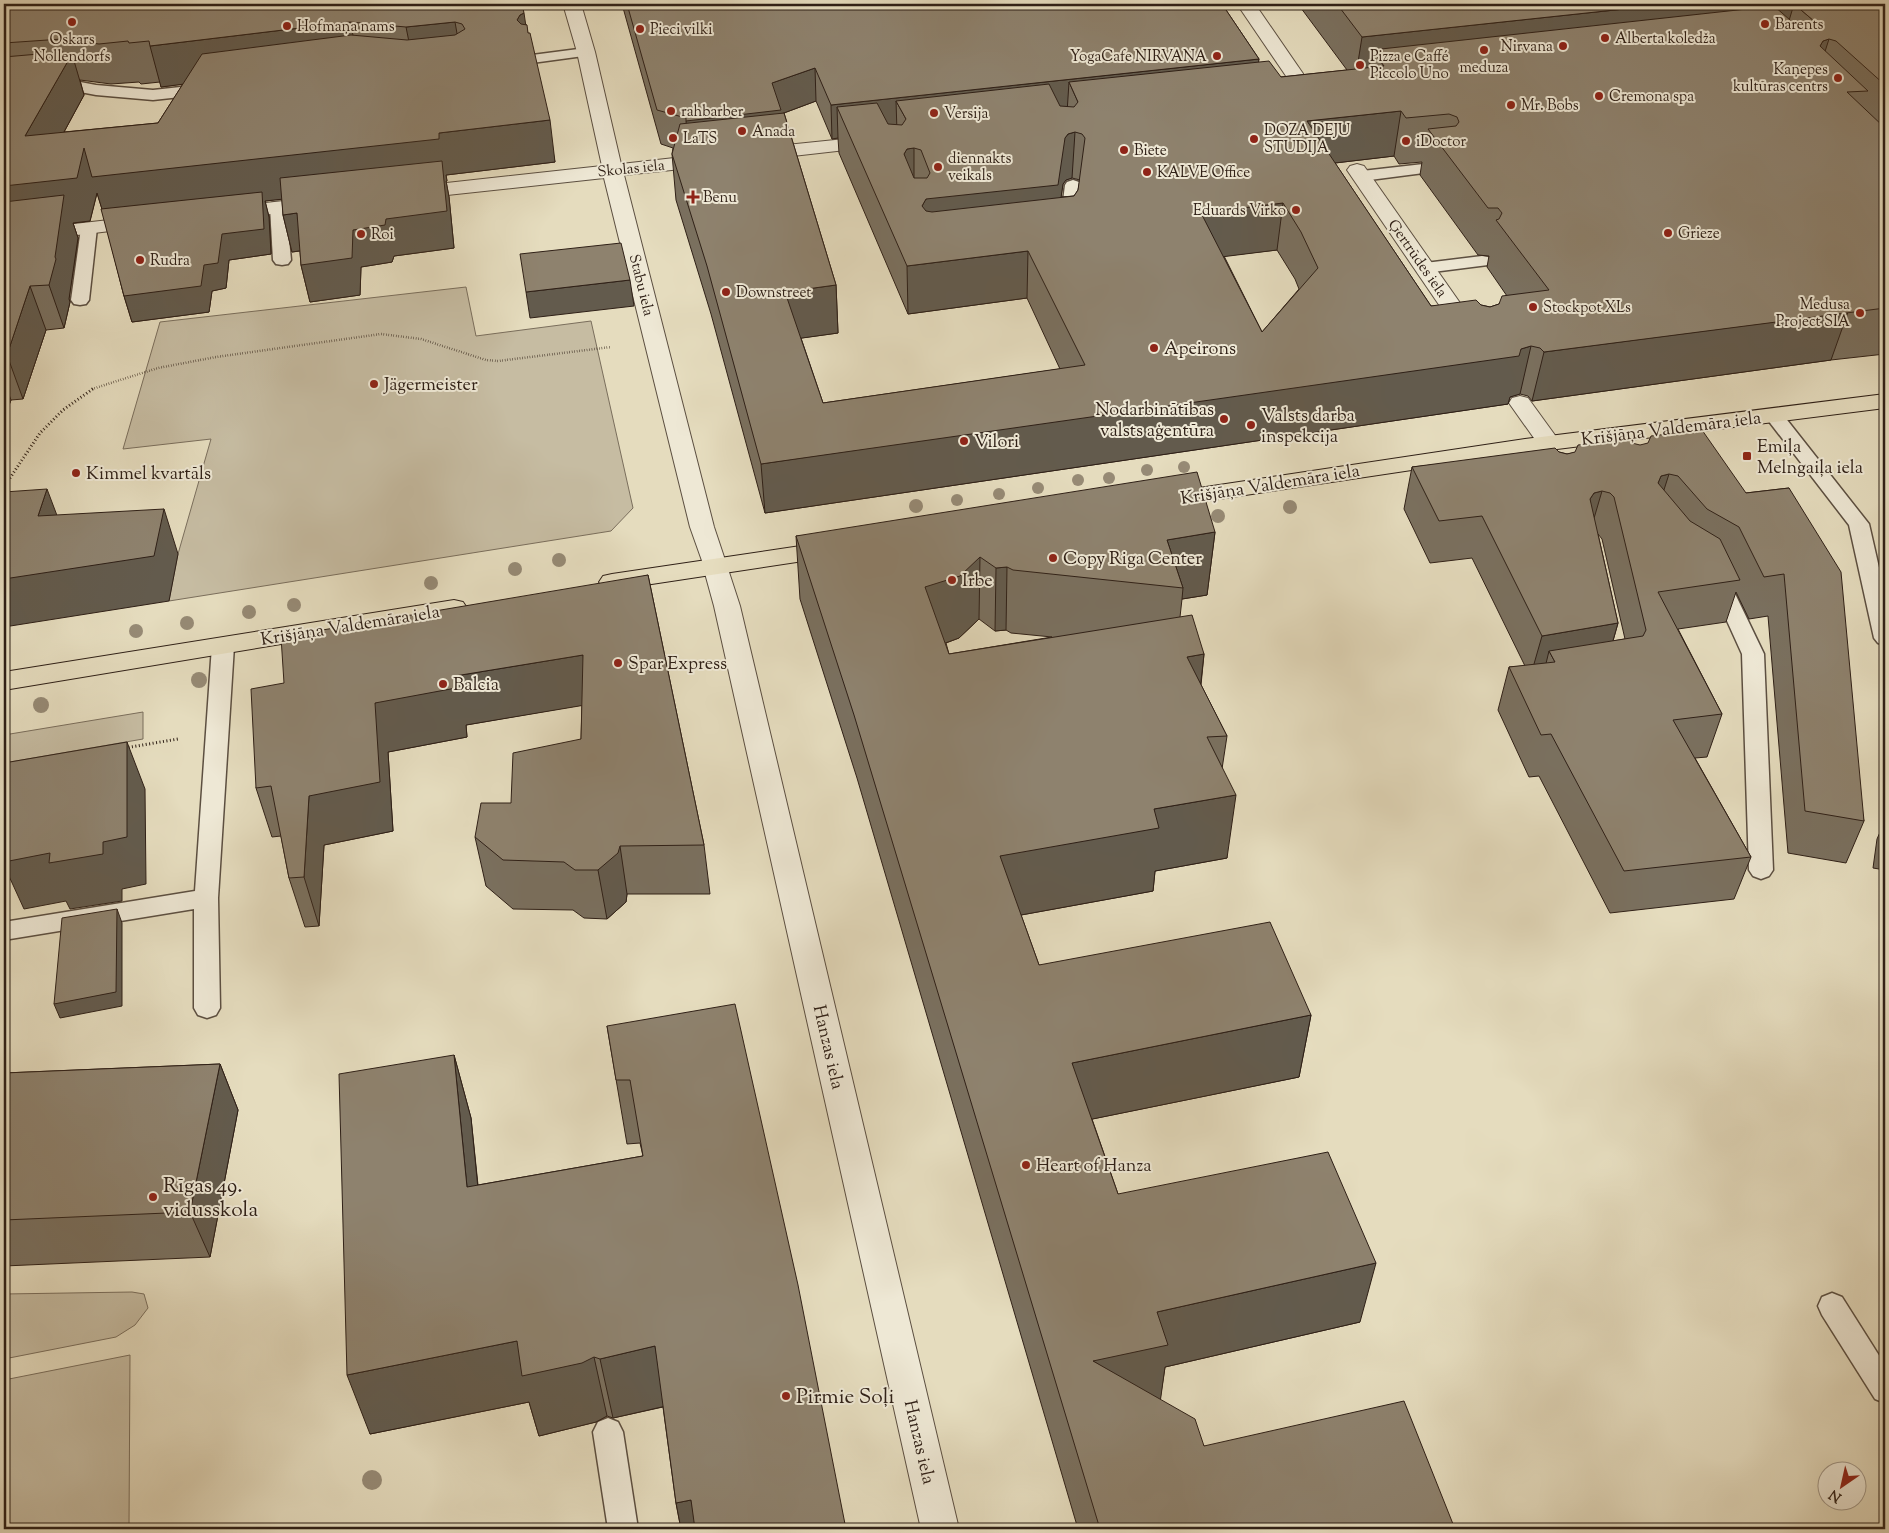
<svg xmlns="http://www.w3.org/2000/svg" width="1889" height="1533" font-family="'Sorts Mill Goudy',serif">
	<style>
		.green { fill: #c6bca2; stroke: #7a6e5c }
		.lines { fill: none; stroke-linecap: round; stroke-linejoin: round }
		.service-casing { stroke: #5c4f41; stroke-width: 3 }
		.minor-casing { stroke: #5c4f41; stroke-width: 2 }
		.tertiary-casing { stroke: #5c4f41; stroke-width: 2 }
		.primary-casing { stroke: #2f2017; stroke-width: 2 }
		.path-far1 { stroke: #2f2017; stroke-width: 2.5; stroke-dasharray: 0.5 2; stroke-linecap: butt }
		.path { stroke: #2f2017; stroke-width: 3; stroke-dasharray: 1 2.5; stroke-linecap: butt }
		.service { fill: #eee8d5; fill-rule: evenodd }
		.minor { fill: #eee8d5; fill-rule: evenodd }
		.tertiary { fill: #eee8d5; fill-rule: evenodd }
		.primary { fill: #e5dcbe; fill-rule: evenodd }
		.tree { fill: #968a75 }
		.wall { fill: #7a705f; stroke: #2f2017; fill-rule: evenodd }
		.shaded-wall { fill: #635b4d; stroke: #2f2017 }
		.building { fill: #8e826e; stroke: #2f2017; fill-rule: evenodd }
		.poi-dot { fill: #8f2418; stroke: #eee8d5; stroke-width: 2 }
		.labels { text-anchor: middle; stroke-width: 4; stroke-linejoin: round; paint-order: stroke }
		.far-poi-label { font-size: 15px; fill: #2f2017; stroke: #eee8d5; text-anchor: start }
		.far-street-label { font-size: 15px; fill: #2f2017; stroke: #eee8d5 }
		.poi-label { font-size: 18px; fill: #2f2017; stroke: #eee8d5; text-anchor: start }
		.street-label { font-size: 18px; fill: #2f2017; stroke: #eee8d5 }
		.near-poi-label { font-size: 21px; fill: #2f2017; stroke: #eee8d5; text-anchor: start }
	</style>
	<rect width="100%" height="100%" fill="#e5dcbe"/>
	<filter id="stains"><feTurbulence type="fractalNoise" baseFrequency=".004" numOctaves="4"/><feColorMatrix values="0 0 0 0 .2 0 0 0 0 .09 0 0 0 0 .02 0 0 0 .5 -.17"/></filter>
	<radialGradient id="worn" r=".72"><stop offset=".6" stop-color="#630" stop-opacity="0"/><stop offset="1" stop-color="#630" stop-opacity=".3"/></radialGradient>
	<g class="green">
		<polygon points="466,287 476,336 591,321 633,508 611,531 169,601 178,554 211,439 123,449 160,322"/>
		<polygon points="143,712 143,739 4,763 4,735"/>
		<polygon points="132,1292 144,1294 148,1308 135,1325 116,1337 4,1359 4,1294"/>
		<polygon points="130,1355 129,1529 4,1529 4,1380"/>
	</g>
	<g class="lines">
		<g class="service-casing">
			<g id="service">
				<polygon points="586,48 591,49 593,52 591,55 532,63 527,62 525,59 527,56 532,55"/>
				<polygon points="75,81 96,85 153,90 208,84 213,86 216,89 213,92 208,94 153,100 96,95 75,91 4,97 4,87"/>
				<polygon points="1441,162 1447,164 1449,167 1447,170 1362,181 1356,179 1354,176 1356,173 1362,171"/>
				<polygon points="1073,180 1079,182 1081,185 1076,226 1074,230 1062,230 1060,226 1065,185 1067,182"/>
				<polygon points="278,202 284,203 286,207 291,260 288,264 282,265 276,264 273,260 270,207 272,203"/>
				<polygon points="89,223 95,224 97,228 89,300 86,304 80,305 74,304 71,300 81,228 83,224"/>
				<polygon points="1482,256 1488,257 1491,261 1488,265 1425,273 1419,272 1416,268 1419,264 1425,263"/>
				<polygon points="1773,409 1780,411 1869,524 1885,594 1885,645 1878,643 1874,638 1849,525 1764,415 1766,411"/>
				<polygon points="1718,572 1725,574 1728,579 1764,654 1773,870 1769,876 1761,879 1753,876 1749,870 1742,654 1708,579 1711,574"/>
				<polygon points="223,639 231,641 234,646 218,898 220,1008 216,1015 207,1018 198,1015 194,1008 194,909 4,940 4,922 195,891 212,646 215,641"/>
				<polygon points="1832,1293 1842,1297 1885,1365 1885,1403 1875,1399 1822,1315 1818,1306 1822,1297"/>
				<polygon points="608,1418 618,1422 623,1432 638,1529 608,1529 593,1432 598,1422"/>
			</g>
		</g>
		<g class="minor-casing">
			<g id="minor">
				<polygon points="563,4 581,4 595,52 621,164 710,154 717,156 720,160 717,164 710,166 624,175 714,527 727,566 724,572 715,574 706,572 690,527 604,178 410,199 403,197 400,193 403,189 410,187 602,166 577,52"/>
				<polygon points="1237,4 1255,4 1317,94 1315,98 1308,100 1301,98"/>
				<polygon points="874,136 881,138 884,142 881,146 758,160 751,158 748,154 751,150 758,148"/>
				<polygon points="1357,164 1364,166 1479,330 1482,335 1479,340 1471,342 1463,340 1347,170 1350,166"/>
				<polygon points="320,197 327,199 330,203 327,207 229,219 222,217 219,213 222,209 229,207"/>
				<polygon points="144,216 151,218 154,222 151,226 4,244 4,232"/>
				<polygon points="1520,396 1528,398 1557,438 1561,443 1557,448 1549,450 1541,448 1509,403 1512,398"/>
			</g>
		</g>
		<g class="tertiary-casing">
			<polygon id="tertiary" points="715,558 724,560 727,566 740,606 959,1529 921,1529 714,606 703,566 706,560"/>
		</g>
		<g class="primary-casing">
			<g id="primary">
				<polygon points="1885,394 1885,408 1525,453 1166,507 1157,505 1154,500 1157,495 1166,493 1525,439"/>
				<polygon points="834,541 843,543 846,549 843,555 612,590 603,588 599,582 603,576 612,574"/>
				<polygon points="454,600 463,602 467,608 463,614 4,690 4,672"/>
			</g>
		</g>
		<polyline class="path-far1" points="92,389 158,368 216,357 381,334 421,339 486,360 498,361 611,347"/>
		<g class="path">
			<polyline points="4,487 40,433 63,410 94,388"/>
			<polyline points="125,748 178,739"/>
		</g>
		<use href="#service" class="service"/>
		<use href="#minor" class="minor"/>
		<use href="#tertiary" class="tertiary"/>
		<use href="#primary" class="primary"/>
	</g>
	<g class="tree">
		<circle cx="1184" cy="467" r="6"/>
		<circle cx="1147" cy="470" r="6"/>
		<circle cx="1109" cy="478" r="6"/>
		<circle cx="1078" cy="480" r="6"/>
		<circle cx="1038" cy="488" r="6"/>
		<circle cx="999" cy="494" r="6"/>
		<circle cx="957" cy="500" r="6"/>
		<circle cx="916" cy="506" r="7"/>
		<circle cx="1290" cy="507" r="7"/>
		<circle cx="1218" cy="516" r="7"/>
		<circle cx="559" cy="560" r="7"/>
		<circle cx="515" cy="569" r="7"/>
		<circle cx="431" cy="583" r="7"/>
		<circle cx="294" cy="605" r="7"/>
		<circle cx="249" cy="612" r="7"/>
		<circle cx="187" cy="623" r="7"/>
		<circle cx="136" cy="631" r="7"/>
		<circle cx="199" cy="680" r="8"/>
		<circle cx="41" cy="705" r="8"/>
		<circle cx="372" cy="1480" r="10"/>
	</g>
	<g class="wall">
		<path d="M4,4L526,24L555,162L446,175L447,181H446L449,197L454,248L394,256L392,262L361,267L360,295L310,302L301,265L300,251L292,252L283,215L282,199L265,201L269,217L271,254L229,260L226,288L212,291L209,312L132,322L124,296L102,209L97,193L90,221L73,223L78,238L69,299L70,302L64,328L46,330L23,399L11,400L4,418ZM80,80L111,84L139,82L141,84L160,82L161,87L183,84L158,123L64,132L84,95Z"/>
		<path d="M622,4H1222L1259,59L1258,62L1281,77L1347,70L1298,4H1885V354L1831,360L1532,401L1528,396L1520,394L1510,397L1508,404L765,513L711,314L676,200L672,154L673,148L661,144ZM816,101L832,139L838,138L839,153L908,314L1027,298L1060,369L823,403L801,338L838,333L836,285L784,113ZM1394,156L1399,164L1422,162L1420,175L1478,255L1489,256L1487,267L1507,296L1499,304L1490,307L1481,305L1431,306L1335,163ZM1072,178L1080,180L1078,190L1074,196L1061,197L1063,184L1066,180ZM1277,250L1295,279L1299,289L1262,332L1224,256Z"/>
		<path d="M1632,443L1746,493L1789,488L1864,821L1846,863L1788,853L1768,616L1749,619L1736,592L1726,622L1678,629L1722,714L1707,757L1695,758L1751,857L1734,899L1610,913L1539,776L1529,777L1498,710L1509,667L1525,666L1472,558L1430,563L1404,509L1412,467L1559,452L1567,454ZM1598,534L1602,539L1625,639L1613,641L1618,623Z"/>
		<path d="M1215,532L1207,595L1182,599L1180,617L1204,654L1201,685L1227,736L1222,769L1227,858L1155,871L1153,891L1021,915L1039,965L1311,1015L1299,1077L1092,1119L1118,1194L1360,1322L1165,1367L1160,1400L1204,1446L1455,1529H1078L857,778L800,599L796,536ZM979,619L995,631L1006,630L1011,633L1052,637L949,654L946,643L959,638Z"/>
		<polygon points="648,575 704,845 710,894 627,894 626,902 607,919 584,918 573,910 513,909 486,886 475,837 511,803 581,739 582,705 466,725 467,737 388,752 393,831 324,845 319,926 305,927 289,878 281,836 272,837 256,788 284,683"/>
		<polygon points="1885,821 1885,870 1873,868 1877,839"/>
		<polygon points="607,1026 846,1529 681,1529 676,1503 663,1407 613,1418 607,1416 596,1422 539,1436 529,1402 370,1434 454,1055 471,1118 478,1185 643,1156 640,1143 627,1144"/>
		<polygon points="220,1064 238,1110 210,1257 4,1266 4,1073"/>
	</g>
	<g class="shaded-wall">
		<polygon points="1671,4 1885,4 1814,24 1814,21 1794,4 1785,34 1384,66 1372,50 1367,80 1355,81 1362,37"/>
		<polygon points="524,13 530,54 517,20 520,15"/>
		<polygon points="350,22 359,62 161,87 150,46"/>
		<polygon points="455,22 462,62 414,67 406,27"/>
		<polygon points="1829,39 1815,83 1820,46 1823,41"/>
		<polygon points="72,54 84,95 39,178 25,136"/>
		<polygon points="1259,59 1255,93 1078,102 1069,82 1067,113 906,119 896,101 897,132 837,107 838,138 832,139 831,105"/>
		<polygon points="815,68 816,101 781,114 689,155 686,121 772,83"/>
		<polygon points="1401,111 1394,156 1301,167 1307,121"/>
		<polygon points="550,120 555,162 446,175 447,181 446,181 449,197 454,248 394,256 392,262 361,267 360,295 310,302 301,265 353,230 386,219 444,182 265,201 269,217 271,254 229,260 226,288 212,291 209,312 132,322 124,296 105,219 97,193 90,221 73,223 78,238 69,299 70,302 64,328 49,285 4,231 4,186 84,148 439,133"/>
		<polygon points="1075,132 1072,178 1066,180 1063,184 1056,231 927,246 922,206 926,199 1065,138 1068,134"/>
		<polygon points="914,148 914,194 904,154 907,149"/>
		<polygon points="1283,203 1277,250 1197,260 1201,213"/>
		<polygon points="297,213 305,250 292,252 283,215"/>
		<polygon points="1028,251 1027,298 908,314 907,266"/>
		<polygon points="630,280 634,306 530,318 526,292"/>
		<polygon points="836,285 838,333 788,340 785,292"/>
		<polygon points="30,286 46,330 23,399 7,355"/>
		<polygon points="1848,312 1831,360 1532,401 1544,352"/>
		<polygon points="1531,346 1520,394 1510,397 1508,404 765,513 761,464 1521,349"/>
		<polygon points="4,381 11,400 4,418"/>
		<polygon points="1669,474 1656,515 1658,483 1661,476"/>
		<polygon points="47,489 64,534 38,516"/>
		<polygon points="1602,491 1590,532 1590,499 1594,493"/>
		<polygon points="164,509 178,554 169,601 4,627 4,579"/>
		<polygon points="1215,532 1207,595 1182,599 1183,588 1167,540"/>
		<polygon points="980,557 979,619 959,638 926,650 925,587"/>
		<polygon points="1007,567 1006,630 995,631 996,568"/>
		<polygon points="1618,623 1606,665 1555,662 1549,651 1543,676 1530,678 1542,636"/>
		<polygon points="1204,654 1197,717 1187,657"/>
		<polygon points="583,655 591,704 466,725 467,737 388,752 393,831 324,845 319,926 304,877 309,796 375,703 455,676"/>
		<polygon points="127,742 145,789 146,884 122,889 122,901 70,909 66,901 24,909 8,874 4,875 4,825 103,842"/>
		<polygon points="1236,795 1227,858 1155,871 1153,891 999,919 1000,856 1154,809"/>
		<polygon points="620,846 627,894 626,902 607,919 598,870"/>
		<polygon points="117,909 122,923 122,1006 60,1018 54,1004"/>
		<polygon points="1311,1015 1299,1077 1068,1124 1072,1063"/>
		<polygon points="454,1055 471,1118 484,1249 467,1187"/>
		<polygon points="220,1064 238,1110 210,1257 190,1212"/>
		<polygon points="1376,1263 1360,1322 1165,1367 1160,1403 1093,1361 1157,1312"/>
		<polygon points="517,1341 594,1357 607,1416 596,1422 539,1436 529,1402 370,1434 347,1375"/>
		<polygon points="655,1346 666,1406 613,1418 600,1359"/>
		<polygon points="691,1500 697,1529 681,1529 676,1503"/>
	</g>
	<g class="building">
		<polygon points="4,4 522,4 524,13 520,15 517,20 521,24 527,25 528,33 530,33 550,120 439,133 439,139 92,177 84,148 77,178 4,186 4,57 62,52 72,54 25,136 158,123 202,54 351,35 407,40 455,35 465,29 462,24 455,22 406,27 350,22 150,46 149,41 129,43 128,41 99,44 62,39 4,43"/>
		<polygon points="627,4 1222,4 1259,59 831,105 815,68 772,83 781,110 686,121 686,118 657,110"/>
		<polygon points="1337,4 1671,4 1362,37"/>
		<path d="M1794,4H1885V85L1836,41L1829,39L1823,41L1820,46L1868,91L1847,92L1885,128V308L1544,352L1540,348L1531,346L1521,349L1519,356L761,464L707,266L672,154L680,124L784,113L836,285L785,292L823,403L1085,365L1028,251L907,266L837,107L877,103L888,124L902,125L906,119L896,101L1049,84L1060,106L1074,107L1078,102L1069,82L1269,61L1281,77L1384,66L1372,50L1774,6L1798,27H1809L1814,24V21ZM1401,111L1406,118L1449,114L1457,117L1459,122L1456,126L1428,129L1488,208H1498L1502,213L1499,219L1496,220L1549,290L1502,296L1499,304L1490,307L1481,305L1476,300L1431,306L1307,121ZM1075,132L1082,134L1085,138L1078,190L1074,196L932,212L926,211L922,206L926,199L1058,185L1065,138L1068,134ZM914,148L921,150L930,173L927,178H914L904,154L907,149ZM1283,203L1301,232L1318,268L1262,332L1201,213Z"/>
		<polygon points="442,161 447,211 386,219 385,225 353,230 352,258 301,265 297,213 283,215 280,178"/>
		<polygon points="262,192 264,229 222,234 218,263 204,265 201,286 124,296 101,209"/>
		<polygon points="64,195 55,257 56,259 49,285 30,286 7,355 4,355 4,202"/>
		<polygon points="621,243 630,280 526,292 520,254"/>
		<polygon points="1702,430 1746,493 1789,488 1841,572 1864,821 1805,811 1784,574 1764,577 1739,527 1707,509 1678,476 1669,474 1661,476 1658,483 1690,521 1720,539 1740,580 1658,592 1722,714 1673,720 1751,857 1624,871 1551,734 1541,735 1509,667 1555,662 1549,651 1643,636 1646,630 1614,497 1610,493 1602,491 1594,493 1590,499 1618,623 1542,636 1482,516 1439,521 1412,467 1555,448 1559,452 1567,454 1575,452 1578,445 1628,439 1632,443 1640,445 1648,443 1651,436"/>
		<polygon points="1197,472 1215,532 1167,540 1183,588 1013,570 1007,567 996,568 980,557 960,576 925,587 949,654 1192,615 1204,654 1187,657 1227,736 1207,737 1236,795 1154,809 1159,828 1000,856 1039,965 1270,922 1311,1015 1072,1063 1118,1194 1328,1152 1376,1263 1157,1312 1168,1345 1093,1361 1195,1419 1204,1446 1404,1401 1455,1529 1100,1529 854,715 796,536"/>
		<polygon points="47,489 38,516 164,509 154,556 4,579 4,492"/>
		<polygon points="648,575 704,845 620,846 618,853 598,870 575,870 564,862 503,860 475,837 481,803 511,803 513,753 581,739 583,655 455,676 456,688 375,703 380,782 309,796 304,877 289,878 271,786 256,788 251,689 284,683 281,637"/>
		<polygon points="127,742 127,837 103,842 103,854 49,863 50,853 4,862 4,763"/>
		<polygon points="117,909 116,992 54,1004 62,918"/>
		<polygon points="735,1004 798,1285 846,1529 695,1529 691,1500 676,1503 655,1346 600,1359 594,1357 582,1363 522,1376 517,1341 347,1375 339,1074 454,1055 467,1187 643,1156 630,1080 616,1080 607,1026"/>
		<polygon points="220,1064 190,1212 4,1220 4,1073"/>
	</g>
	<g class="poi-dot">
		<circle cx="72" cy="22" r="5"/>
		<circle cx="1765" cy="24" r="5"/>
		<circle cx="287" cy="26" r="5"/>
		<circle cx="640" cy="29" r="5"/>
		<circle cx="1605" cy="38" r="5"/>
		<circle cx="1563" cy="46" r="5"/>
		<circle cx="1484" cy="50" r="5"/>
		<circle cx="1217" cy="56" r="5"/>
		<circle cx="1360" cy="65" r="5"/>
		<circle cx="1838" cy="78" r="5"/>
		<circle cx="1599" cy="96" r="5"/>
		<circle cx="1511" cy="105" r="5"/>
		<circle cx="671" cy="111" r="5"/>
		<circle cx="934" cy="113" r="5"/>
		<circle cx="742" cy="131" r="5"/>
		<circle cx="673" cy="138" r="5"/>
		<circle cx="1254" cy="139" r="5"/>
		<circle cx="1406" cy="141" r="5"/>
		<circle cx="1124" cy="150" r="5"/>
		<circle cx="938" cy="167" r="5"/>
		<circle cx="1147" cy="172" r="5"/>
		<path d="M690.5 189.5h5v5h5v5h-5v5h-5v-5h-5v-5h5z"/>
		<circle cx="1296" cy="210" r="5"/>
		<circle cx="1668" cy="233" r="5"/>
		<circle cx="361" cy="234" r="5"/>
		<circle cx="140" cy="260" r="5"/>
		<circle cx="726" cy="292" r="5"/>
		<circle cx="1533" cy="307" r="5"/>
		<circle cx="1860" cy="313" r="5"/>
		<circle cx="1154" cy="348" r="5"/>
		<circle cx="374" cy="384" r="5"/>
		<circle cx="1224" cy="419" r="5"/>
		<circle cx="1251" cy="425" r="5"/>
		<circle cx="964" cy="441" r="5"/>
		<rect x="1742" y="451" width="10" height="10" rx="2.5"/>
		<circle cx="76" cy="473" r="5"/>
		<circle cx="1053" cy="558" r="5"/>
		<circle cx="952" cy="580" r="5"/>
		<circle cx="618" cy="663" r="5"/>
		<circle cx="443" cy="684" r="5"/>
		<circle cx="1026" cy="1165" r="5"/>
		<circle cx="153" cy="1197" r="5"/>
		<circle cx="786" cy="1396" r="5"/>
	</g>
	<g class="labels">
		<g class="far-poi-label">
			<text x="1775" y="29">Barents</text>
			<text x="297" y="31">Hofmaņa nams</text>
			<text x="650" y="34">Pieci vilki</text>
			<text x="1615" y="43">Alberta koledža</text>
			<text x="72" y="44" text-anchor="middle">Oskars<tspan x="72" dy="17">Nollendorfs</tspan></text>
			<text x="1553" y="51" text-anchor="end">Nirvana</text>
			<text x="1207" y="61" text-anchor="end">YogaCafe NIRVANA</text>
			<text x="1370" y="61">Pizza e Caffé<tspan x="1370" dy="17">Piccolo Uno</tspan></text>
			<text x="1484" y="72" text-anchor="middle">meduza</text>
			<text x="1828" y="74" text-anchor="end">Kaņepes<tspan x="1828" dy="17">kultūras centrs</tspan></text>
			<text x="1609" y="101">Cremona spa</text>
			<text x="1521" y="110">Mr. Bobs</text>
			<text x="681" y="116">rahbarber</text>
			<text x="944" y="118">Versija</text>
			<text x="1264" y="135">DOZA DEJU<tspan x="1264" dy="17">STUDIJA</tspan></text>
			<text x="752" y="136">Anada</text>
			<text x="683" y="143">LaTS</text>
			<text x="1416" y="146">iDoctor</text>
			<text x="1134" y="155">Biete</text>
			<text x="948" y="163">diennakts<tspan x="948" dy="17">veikals</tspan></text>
			<text x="1157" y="177">KALVE Office</text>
			<text x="703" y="202">Benu</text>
			<text x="1286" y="215" text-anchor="end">Eduards Virko</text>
			<text x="1678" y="238">Grieze</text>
			<text x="371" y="239">Roi</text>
			<text x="150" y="265">Rudra</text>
			<text x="736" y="297">Downstreet</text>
			<text x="1850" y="309" text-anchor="end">Medusa<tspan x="1850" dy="17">Project SIA</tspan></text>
			<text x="1543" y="312">Stockpot XLs</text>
		</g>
		<g class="far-street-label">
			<text transform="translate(631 168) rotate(-6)" y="5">Skolas iela</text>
			<text transform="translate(1418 258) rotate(55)" y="5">Ģertrūdes iela</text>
			<text transform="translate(642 285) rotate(76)" y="5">Stabu iela</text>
		</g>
		<g class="poi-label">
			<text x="1164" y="354">Apeirons</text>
			<text x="384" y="390">Jägermeister</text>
			<text x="1214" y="415" text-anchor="end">Nodarbinātības<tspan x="1214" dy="21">valsts aģentūra</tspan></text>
			<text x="1261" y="421">Valsts darba<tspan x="1261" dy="21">inspekcija</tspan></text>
			<text x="974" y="447">Vilori</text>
			<text x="1757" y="452">Emiļa<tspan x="1757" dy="21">Melngaiļa iela</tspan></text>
			<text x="86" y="479">Kimmel kvartāls</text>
			<text x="1063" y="564">Copy Riga Center</text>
			<text x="962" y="586">Irbe</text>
			<text x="628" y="669">Spar Express</text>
			<text x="453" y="690">Balcia</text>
			<text x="1036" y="1171">Heart of Hanza</text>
		</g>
		<g class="street-label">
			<text transform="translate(1671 428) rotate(-7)" y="6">Krišjāņa Valdemāra iela</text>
			<text transform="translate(1270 484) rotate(-9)" y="6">Krišjāņa Valdemāra iela</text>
			<text transform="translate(350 625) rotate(-9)" y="6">Krišjāņa Valdemāra iela</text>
			<text transform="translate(829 1047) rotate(77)" y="6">Hanzas iela</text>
			<text transform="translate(920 1442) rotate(77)" y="6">Hanzas iela</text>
		</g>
		<g class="near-poi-label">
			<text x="163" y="1192">Rīgas 49.<tspan x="163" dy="24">vidusskola</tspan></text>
			<text x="796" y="1403">Pirmie Soļi</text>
		</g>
	</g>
	<rect width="1889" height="1533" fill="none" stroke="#e5dcbe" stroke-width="20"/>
	<rect x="5" y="5" width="1879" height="1523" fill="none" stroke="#2f2017" stroke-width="2.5"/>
	<rect x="10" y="10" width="1869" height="1513" fill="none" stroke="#2f2017"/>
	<g transform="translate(1842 1486) rotate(214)"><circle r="24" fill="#eee8d5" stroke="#a29889"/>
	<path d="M0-4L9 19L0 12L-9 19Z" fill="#8f2418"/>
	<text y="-8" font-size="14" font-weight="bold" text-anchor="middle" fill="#2f2017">N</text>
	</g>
	<rect width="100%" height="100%" filter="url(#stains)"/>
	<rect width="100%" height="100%" fill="url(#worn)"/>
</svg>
